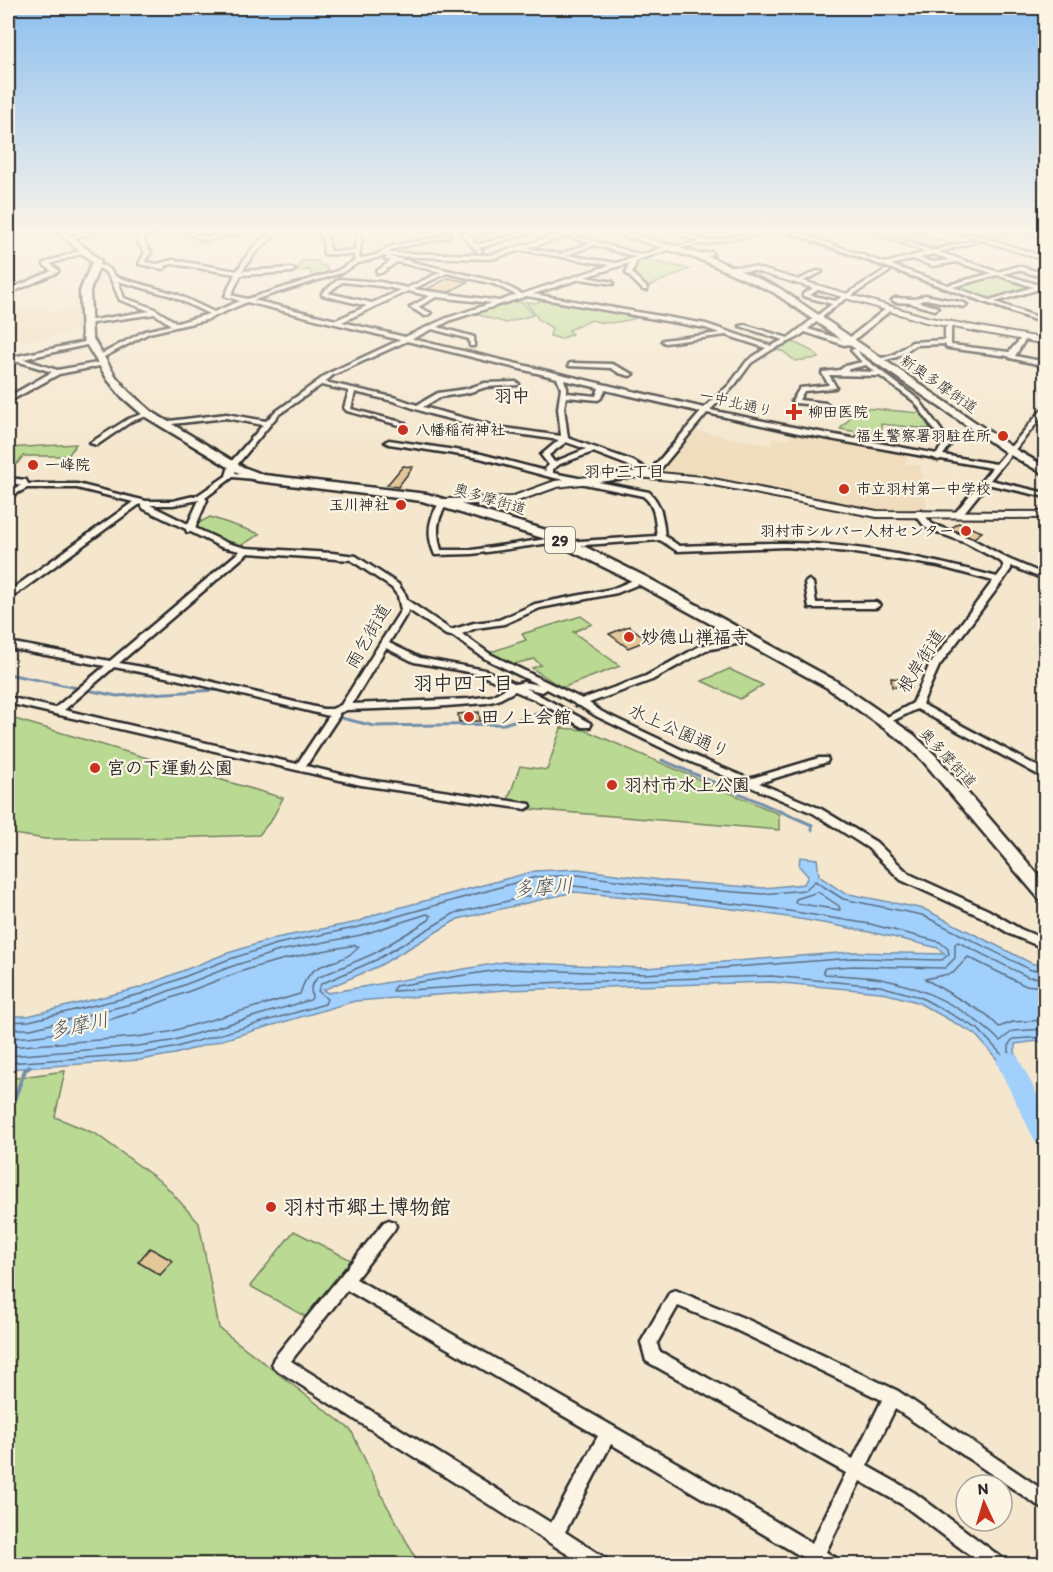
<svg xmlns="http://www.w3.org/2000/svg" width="1053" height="1572" font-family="Itim,'Klee One',sans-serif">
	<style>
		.built { fill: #f0ddbe }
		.green { fill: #bad992; stroke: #72825e; stroke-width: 1.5 }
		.water { fill: #a2d0fd; stroke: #728ea9; stroke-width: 1.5; fill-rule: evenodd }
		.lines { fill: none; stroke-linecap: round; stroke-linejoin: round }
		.shore { stroke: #5b6d7f; stroke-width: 1.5 }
		.stream-far1 { stroke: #728ea9; stroke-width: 3 }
		.stream { stroke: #728ea9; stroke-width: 4 }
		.river { fill: #a2d0fd; fill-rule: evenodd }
		.building { fill: #e4c798; stroke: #2b2b2b; stroke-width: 1.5 }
		.minor-casing { stroke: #2b2b2b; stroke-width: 5 }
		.tertiary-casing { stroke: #2b2b2b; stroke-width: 4 }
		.primary-casing { stroke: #2b2b2b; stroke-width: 5 }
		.minor { fill: #fcf5e5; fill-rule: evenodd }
		.tertiary { fill: #fcf5e5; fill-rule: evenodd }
		.primary { fill: #fcf5e5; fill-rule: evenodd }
		.rail { stroke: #2b2b2b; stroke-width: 1.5; stroke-dasharray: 5 2; stroke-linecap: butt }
		.poi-dot { fill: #c8321e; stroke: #fcf5e5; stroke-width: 2 }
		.labels { text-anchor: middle; stroke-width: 4.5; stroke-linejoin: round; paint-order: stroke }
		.far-street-label { font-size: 15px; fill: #2b2b2b; stroke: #fcf5e5 }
		.far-poi-label { font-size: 15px; font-weight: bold; fill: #2b2b2b; stroke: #fcf5e5; text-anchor: start }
		.far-neighbourhood-label { font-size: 16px; font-weight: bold; fill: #2b2b2b; stroke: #fcf5e5 }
		.shield { fill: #fcf5e5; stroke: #6a6863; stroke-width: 1.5 }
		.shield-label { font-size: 16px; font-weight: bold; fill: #2b2b2b }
		.far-quarter-label { font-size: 18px; font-weight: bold; fill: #2b2b2b; stroke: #fcf5e5 }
		.street-label { font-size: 18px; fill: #2b2b2b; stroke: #fcf5e5 }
		.poi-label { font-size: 18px; font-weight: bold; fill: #2b2b2b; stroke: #fcf5e5; text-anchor: start }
		.neighbourhood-label { font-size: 20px; font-weight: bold; fill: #2b2b2b; stroke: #fcf5e5 }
		.water-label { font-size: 20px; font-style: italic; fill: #495460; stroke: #fcf5e5 }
		.near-poi-label { font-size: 21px; font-weight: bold; fill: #2b2b2b; stroke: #fcf5e5; text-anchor: start }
	</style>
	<rect width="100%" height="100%" fill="#f5e7ce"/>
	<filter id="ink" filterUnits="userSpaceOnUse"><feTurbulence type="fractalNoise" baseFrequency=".0167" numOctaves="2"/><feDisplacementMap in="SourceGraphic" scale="12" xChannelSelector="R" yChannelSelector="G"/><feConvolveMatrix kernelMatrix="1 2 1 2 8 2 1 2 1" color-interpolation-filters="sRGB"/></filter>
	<g filter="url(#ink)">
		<g class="built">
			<polygon points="8,302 24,309 47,305 52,312 80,307 82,330 25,341 19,339 8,341"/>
			<polygon points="692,430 769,445 774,438 788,439 795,432 909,455 905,463 921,466 927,509 872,510 662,470"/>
		</g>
		<g class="green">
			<polygon points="642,259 689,269 647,287 630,271 636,261"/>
			<polygon points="301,261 319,261 319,265 326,266 329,274 312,279 310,270 296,271"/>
			<polygon points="997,275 1032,288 987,300 953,287"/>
			<path d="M545,299L640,316V317C625,321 606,326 592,320L569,330L572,334L561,339L550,336L552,328L539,320L526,302L536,303Z"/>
			<polygon points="509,301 523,303 533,315 506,323 472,313"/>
			<polygon points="791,341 814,352 819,358 795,361 784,352 774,349"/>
			<polygon points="853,407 920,413 930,429 881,424 883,440 855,436 857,432 840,429 849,419"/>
			<polygon points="76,444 68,456 23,456 17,464 8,463 8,448"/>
			<polygon points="210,517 260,534 239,547 224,543 194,529 195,525"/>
			<polygon points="581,616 592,624 573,632 620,666 562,688 532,668 541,665 534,659 514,664 488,653 526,640 522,634"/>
			<polygon points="729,669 763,685 740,699 702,681"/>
			<polygon points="8,717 283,798 272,819 259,835 140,839 45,839 8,833"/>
			<polygon points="561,728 585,730 779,814 779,830 528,809 529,803 508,800 520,766 547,770"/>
			<polygon points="65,1071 55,1117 96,1134 164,1184 199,1223 219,1328 351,1430 384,1500 419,1564 8,1564 8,1079"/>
			<polygon points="294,1231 351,1260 308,1318 250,1286"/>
		</g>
		<path class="water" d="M800,857L817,859L819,876L844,893L924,909L1033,964H1045V1043L1038,1041L1015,1044V1061L1001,1064L975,1034L917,1002L880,992L771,982L506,990L355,1001L175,1054L140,1060L8,1069V1016H28L139,988L225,954L276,938L358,922L376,914L535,871L578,869L667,881L764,888L804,884L808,876L799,866ZM574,892C697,903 819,917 938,948L945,954L852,952L646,968L504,962L328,993L323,990L379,966L458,919Z"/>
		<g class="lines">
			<g class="shore">
				<polygon points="818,892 839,906 840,910 795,903 796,899"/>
				<path d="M1046,978L1028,977L958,942L955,944V958L945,968L853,966L825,968L823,971L825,974C843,976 863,976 881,979C924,987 969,1010 1000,1041L1013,1031L1046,1029"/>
				<polyline points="1046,987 1024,985 968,957 953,973 925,979 987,1015 999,1027 1013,1022 1046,1020"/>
				<polyline points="8,1022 29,1021 141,994 227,960 277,944 359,927 536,877 578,875 667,887 763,894 805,890 815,881 843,899 922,915 1031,970 1046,970"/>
				<polyline points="8,1029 31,1029 143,1001 230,967 279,951 361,935 427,914 431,916 429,920 373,954 317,978 311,987 312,998 310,1000 171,1041 138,1046 8,1056"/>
				<path d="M8,1038C93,1036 170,996 249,969C284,958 320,951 356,945L359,947C338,970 311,954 300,994L169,1032L137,1037L8,1047"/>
				<polyline points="8,1063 139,1054 173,1048 325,1004 327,999 318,991 321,984 376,960 455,913 574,886 770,908 870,924 940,942 948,949 949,954 942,960 853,958 646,974 504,969 395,986 393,991 505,984 771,976 880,986 920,997 978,1029 1004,1057 1009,1055 1009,1044 1013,1039 1046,1037"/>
			</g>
			<g class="stream-far1">
				<polyline points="8,674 117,696 217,690 301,709"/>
				<polyline points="337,717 374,726 504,724 552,709"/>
				<polyline points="662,760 812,825 812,830"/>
			</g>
			<polyline class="stream" points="8,1116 25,1070 30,1067"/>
			<polygon class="river" points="1008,1053 1017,1055 1046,1112 1046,1146 1036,1143 996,1062 999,1055"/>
		</g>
		<g class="building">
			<polygon points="896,233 919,233 952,244 933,248"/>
			<polygon points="448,278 468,282 449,292 427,289"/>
			<polygon points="403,466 413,467 398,487 387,485"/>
			<polygon points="958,523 982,532 974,538 951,529"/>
			<polygon points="629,626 648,640 628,648 609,634"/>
			<polygon points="891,678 910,680 911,688 892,687"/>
			<polygon points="479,712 480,721 459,722 458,714"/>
			<polygon points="150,1248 173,1261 160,1275 138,1262"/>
		</g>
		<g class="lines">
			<g class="minor-casing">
				<g id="minor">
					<polygon points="83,233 93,233 68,239 65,237"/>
					<path d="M134,233L140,234L158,233L143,237L145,244L151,252L144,262L157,264L173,260L237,271C245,258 260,233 277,233L255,253L242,271L292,268L295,270L292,272L241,275L231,295L247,299L337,271L356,260L354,259L355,255L324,254L323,240L319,233H323L329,240V251H355L357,233H362L359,259L376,255L392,246L440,237L444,235L445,233H449V237L396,248L388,253L491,255L564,233H574L572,235L641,255L672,245L674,248L634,261L636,263L632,273L647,288V290H643L626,273L629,263L585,277L613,282V284L580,279L533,294L706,324L771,346L783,340L740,326L745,325L788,338L832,304L803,296V294L817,286L820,288L819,289L810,295L835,301L885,270H889V272L838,304L808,329L847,341L848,339L888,307H892V309L854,340L856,342L855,343L844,345L805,332L797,338L773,349L751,363L734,386L710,410L803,429L937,454L942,445L940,439L890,435V431H893L937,434L915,402L880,376L829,375L836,387L835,388L804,391L799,400L826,403L829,405L828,406L795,403L792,401L800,388L829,385L822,373L823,372L840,370L845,366L862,362L851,350L863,347V349L858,351L861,356L919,400L949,441L950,445L943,455L996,464L1046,405V412L990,480L1046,493V497L987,484L962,515H959L955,513L992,468L941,459L938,460L934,458L803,434L707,413L654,477H648L627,465L593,452L560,464L553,469V473L649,492C662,504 663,520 665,536L679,546C714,545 749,543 784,543C853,543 931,559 997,577L1003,569V564L1000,561L966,543L926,528L914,513L918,511H921L932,524L972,539L1008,559L1046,575V580L1011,566V569L1002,582L939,666L922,704L1046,771V779L917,709L888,723L885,724L880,721L913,703L929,666L993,581L938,566L849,552L786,547L677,551L660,540L568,546L564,544L565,542L657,536C655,521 656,506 643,496L550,477L480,458L389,444L385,442L389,440L481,454L546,471L545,469L549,465L541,455L559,440L498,431L430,414L393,401L355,392L351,409L405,423V425L403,426L347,411L344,408L349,391L321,385L278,415L237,465L235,473L261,476H264V480L233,477L205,498L207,500L195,528L227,543L246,548L332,553L356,556L398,584L406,596L407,600L451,630L474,623L499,620L535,604L612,589L638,578H644V582L617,593L540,608L504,624L476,628L462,634L490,654L582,699L646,676L700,646L749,636L752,637L754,639L752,641L706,650L652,680L589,703L602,712L697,757L749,779L819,758H827L828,760L827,762L759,783L821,809L876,842L909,874L988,910L1020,929L1046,940V949L1012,935L980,916L901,880L868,848L813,813L689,761L596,716L580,706L576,705L574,703L547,689L542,692L526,688L590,723L591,725L590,727H582L536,700L515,691L498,700L486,703L433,707L347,710L339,713V716L306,766L361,779L530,804L531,806L526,809L361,785L8,703V697L55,708L105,666L8,648V642L110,661L240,551L221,547L191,532H187L186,529L144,509L140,504L11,598H8V592L133,502L77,488H27L8,498V493L21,485L8,482V478L26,480L28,484H77L146,501H173L198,495L226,476L230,463L263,425L226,418L163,425L159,423L161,422L226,414L266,421L274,413L329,373L400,340L247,302L206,320L149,333L102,358H98V356L145,331L171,325L155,314L85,324V322L87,321L150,311L120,300C113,287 112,271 95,267V265L105,266L109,269L116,277L176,294L214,312L240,301L225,296L235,274L173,264L164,266L166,267L163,269L139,264L145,252L139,244V239ZM567,236L590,243L560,254L527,248ZM595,245L636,257L616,263L566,255ZM521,250L610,265L522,294L498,282L387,256L385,259L391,261L377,271V273H381L397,262L441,272L407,288L380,282L339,279L322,293V295L367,306L336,320L253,300L341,273L358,263L383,256L491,259ZM447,273L494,284L516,295L499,301L413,289ZM118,281L172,296L209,314L177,323L153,308L124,298ZM342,282L380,286L401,290L372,303L328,293ZM408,291L430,296L410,307L425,316L431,313L418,307L436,297L492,303L447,318L405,337L342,322ZM527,296L705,328L720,333L663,340L662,341L665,343L726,335L766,348L747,361L730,384L704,408L412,339L432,329L469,339L470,346H474V337L438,327L451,320ZM407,341L557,378L561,388L558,408L561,436L498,427L423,407L440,397L467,393L486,387L518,385L519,384L516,382L485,383L466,389L438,393L417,405L397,398L325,382L333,375ZM866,365L875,372L847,371L849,369ZM564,380L599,388L596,396L567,393V388ZM605,390L610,391L701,412L650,471L633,461L568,438L564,408L566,397L598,400L601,398ZM566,442L586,449L554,462L549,455ZM199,500L188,524L150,505H173ZM248,553L351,560L392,588L398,596L401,610L341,705L332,709H323L176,673L119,663ZM409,610L446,635L453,636L484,658L539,685L523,682L516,684L485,670L420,658L389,643ZM386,648L414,662L479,674L508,687L492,696L469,699L352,704ZM114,667L176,679L329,716L297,764L64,710Z"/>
					<path d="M187,233C195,233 201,237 208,237C219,237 229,232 240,233L205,241Z"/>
					<polygon points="460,233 466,233 469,236 487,233 471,239 477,245 521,233 528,233 479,248 482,251 479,253"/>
					<polygon points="639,233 647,233 633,238 630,236"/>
					<polygon points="677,233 684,233 710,243 705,244"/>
					<path d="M792,233H799L885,263L927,252L873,233H879L933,251L1001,233H1008L939,252L998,272L1018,266L1046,274V278L1018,270L1003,274L1039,285L1046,283V287L995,302L1046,320V324ZM933,254L950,260L933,262L919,258ZM913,259L933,266L956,262L992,273L948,285L891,265ZM997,275L1033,287L990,300L953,287Z"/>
					<polygon points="1028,233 1046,235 1046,238 1029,234"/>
					<polygon points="87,248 89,251 50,264 58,270 58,272 8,294 8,290 52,271 44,265 44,263"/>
					<polygon points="711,252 713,255 698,257 695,255"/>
					<polygon points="817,271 822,272 799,283 794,282"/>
					<polygon points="925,295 964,303 967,305 964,307 926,299 918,302 937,307 938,308 935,310 913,304 912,303 895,302 892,300 895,298 915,299"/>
					<polygon points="951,322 954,324 951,328 951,345 1009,352 1024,335 1027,337 1015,356 1046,362 1046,366 1010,358 1008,356 948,348 946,347 945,344 915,345 897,357 878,362 875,360 893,355 912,342 945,340 945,328"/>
					<polygon points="89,341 91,342 91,344 23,359 57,370 103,362 106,364 105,365 59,374 8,402 8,397 52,372 20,362 8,362 8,358"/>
					<polygon points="571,363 612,364 633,374 630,376 619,373 611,368 569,366 569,364"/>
					<polygon points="148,412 150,413 150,415 132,421 97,445 90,443 128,419"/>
					<path d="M442,500H448L449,502C436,518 436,531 441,550H472L547,539L554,535L558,537L550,543L472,554L435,555C426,535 428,517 442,500Z"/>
					<polygon points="809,580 813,583 816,603 876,602 880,605 876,608 809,608 805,583"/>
					<path d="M389,1220L394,1222L396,1226L394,1230L356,1279L684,1467L812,1543L846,1473L646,1361L641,1342L670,1292L675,1290L746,1319L898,1391L1046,1492V1511L895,1409L867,1466L915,1493L1002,1558L1005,1564H982L903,1505L860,1481L826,1552L836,1558L839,1564H814L611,1444L565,1532L605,1558L608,1564H583L274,1368L272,1363L274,1358L384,1222ZM347,1290L598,1436L551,1523L291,1361ZM678,1306L734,1329L882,1400L853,1459L659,1351L657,1343Z"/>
				</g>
			</g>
			<g class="tertiary-casing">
				<g id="tertiary">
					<polygon points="753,233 767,233 672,249 669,247"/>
					<polygon points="960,233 969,233 1046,257 1046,261"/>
					<polygon points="729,266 755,267 930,318 1046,339 1046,344 926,322 755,271 729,270"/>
					<polygon points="638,471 703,477 877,511 1046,512 1046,518 877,517 703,483 638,477 557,487 512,503 445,505 440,502 445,499 511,497 555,481"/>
				</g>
			</g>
			<g class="primary-casing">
				<g id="primary">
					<polygon points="59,233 68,233 101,261 90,291 92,337 116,377 129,392 152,412 243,467 264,475 427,494 559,534 646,577 836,681 914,735 935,755 1046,884 1046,902 1040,900 923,761 902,741 826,687 636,583 549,540 422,501 257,481 235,471 144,416 121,396 108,380 82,337 80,291 92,262"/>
					<polygon points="616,233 628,233 710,257 779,288 1013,448 1046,467 1046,475 1005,452 773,292 704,261"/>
				</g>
			</g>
			<use href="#minor" class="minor"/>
			<use href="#tertiary" class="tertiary"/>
			<use href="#primary" class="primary"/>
			<polyline class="rail" points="784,233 1046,326"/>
		</g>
	</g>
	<linearGradient id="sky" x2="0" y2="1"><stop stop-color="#8cbff0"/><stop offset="0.51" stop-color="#faf4e9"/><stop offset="1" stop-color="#faf4e9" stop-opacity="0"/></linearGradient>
	<rect width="1053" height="453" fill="url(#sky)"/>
	<g class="poi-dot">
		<path d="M791 403h6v6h6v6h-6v6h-6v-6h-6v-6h6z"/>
		<circle cx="403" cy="430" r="6"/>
		<circle cx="1003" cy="436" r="6"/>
		<circle cx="33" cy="465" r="6"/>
		<circle cx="844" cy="489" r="6"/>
		<circle cx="401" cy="505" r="6"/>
		<circle cx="966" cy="531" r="6"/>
		<circle cx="629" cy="637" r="6"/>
		<circle cx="469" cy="717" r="6"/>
		<circle cx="95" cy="768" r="6"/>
		<circle cx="612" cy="785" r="6"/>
		<circle cx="271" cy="1207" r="6"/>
	</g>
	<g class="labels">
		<g class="far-street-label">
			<text transform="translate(939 384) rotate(35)" y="5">新奥多摩街道</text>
			<text transform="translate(736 403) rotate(13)" y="5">一中北通り</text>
			<text transform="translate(490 499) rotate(17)" y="5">奥多摩街道</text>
			<text transform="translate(948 758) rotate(47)" y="5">奥多摩街道</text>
		</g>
		<g class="far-poi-label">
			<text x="808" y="417">柳田医院</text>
			<text x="415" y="435">八幡稲荷神社</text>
			<text x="991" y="441" text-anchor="end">福生警察署羽駐在所</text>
			<text x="45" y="470">一峰院</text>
			<text x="856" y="494">市立羽村第一中学校</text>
			<text x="389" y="510" text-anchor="end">玉川神社</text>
			<text x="954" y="536" text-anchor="end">羽村市シルバー人材センター</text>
		</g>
		<g class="far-neighbourhood-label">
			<text x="624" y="477">羽中三丁目</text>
		</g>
		<rect class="shield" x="545" y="527" width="30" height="26" rx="4.5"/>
		<g class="shield-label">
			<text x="560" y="546">29</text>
		</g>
		<g class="far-quarter-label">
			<text x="512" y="402">羽中</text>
		</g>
		<g class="street-label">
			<text transform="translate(368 636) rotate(-60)" y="6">雨乞街道</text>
			<text transform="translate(921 661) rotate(-57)" y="6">根岸街道</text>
			<text transform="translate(679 731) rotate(24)" y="6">水上公園通り</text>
		</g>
		<g class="poi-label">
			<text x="641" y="643">妙德山禅福寺</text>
			<text x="481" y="723">田ノ上会館</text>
			<text x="107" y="774">宮の下運動公園</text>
			<text x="624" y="791">羽村市水上公園</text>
		</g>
		<g class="neighbourhood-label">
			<text x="463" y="690">羽中四丁目</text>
		</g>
		<g class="water-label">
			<text transform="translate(543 887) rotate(-4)" y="7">多摩川</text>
			<text transform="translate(79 1025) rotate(-12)" y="7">多摩川</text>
		</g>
		<g class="near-poi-label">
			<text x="283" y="1214">羽村市郷土博物館</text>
		</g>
	</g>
	<rect width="1053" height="1572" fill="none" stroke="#fcf5e5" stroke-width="30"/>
	<rect x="15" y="15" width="1023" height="1542" fill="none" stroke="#2b2b2b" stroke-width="2" filter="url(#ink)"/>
	<g transform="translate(984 1503) rotate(356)"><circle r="28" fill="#fcf5e5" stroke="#a8a49b" stroke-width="1.5"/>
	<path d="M0-4.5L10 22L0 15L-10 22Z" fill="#c8321e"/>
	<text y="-9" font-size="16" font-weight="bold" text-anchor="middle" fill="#2b2b2b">N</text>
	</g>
</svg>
